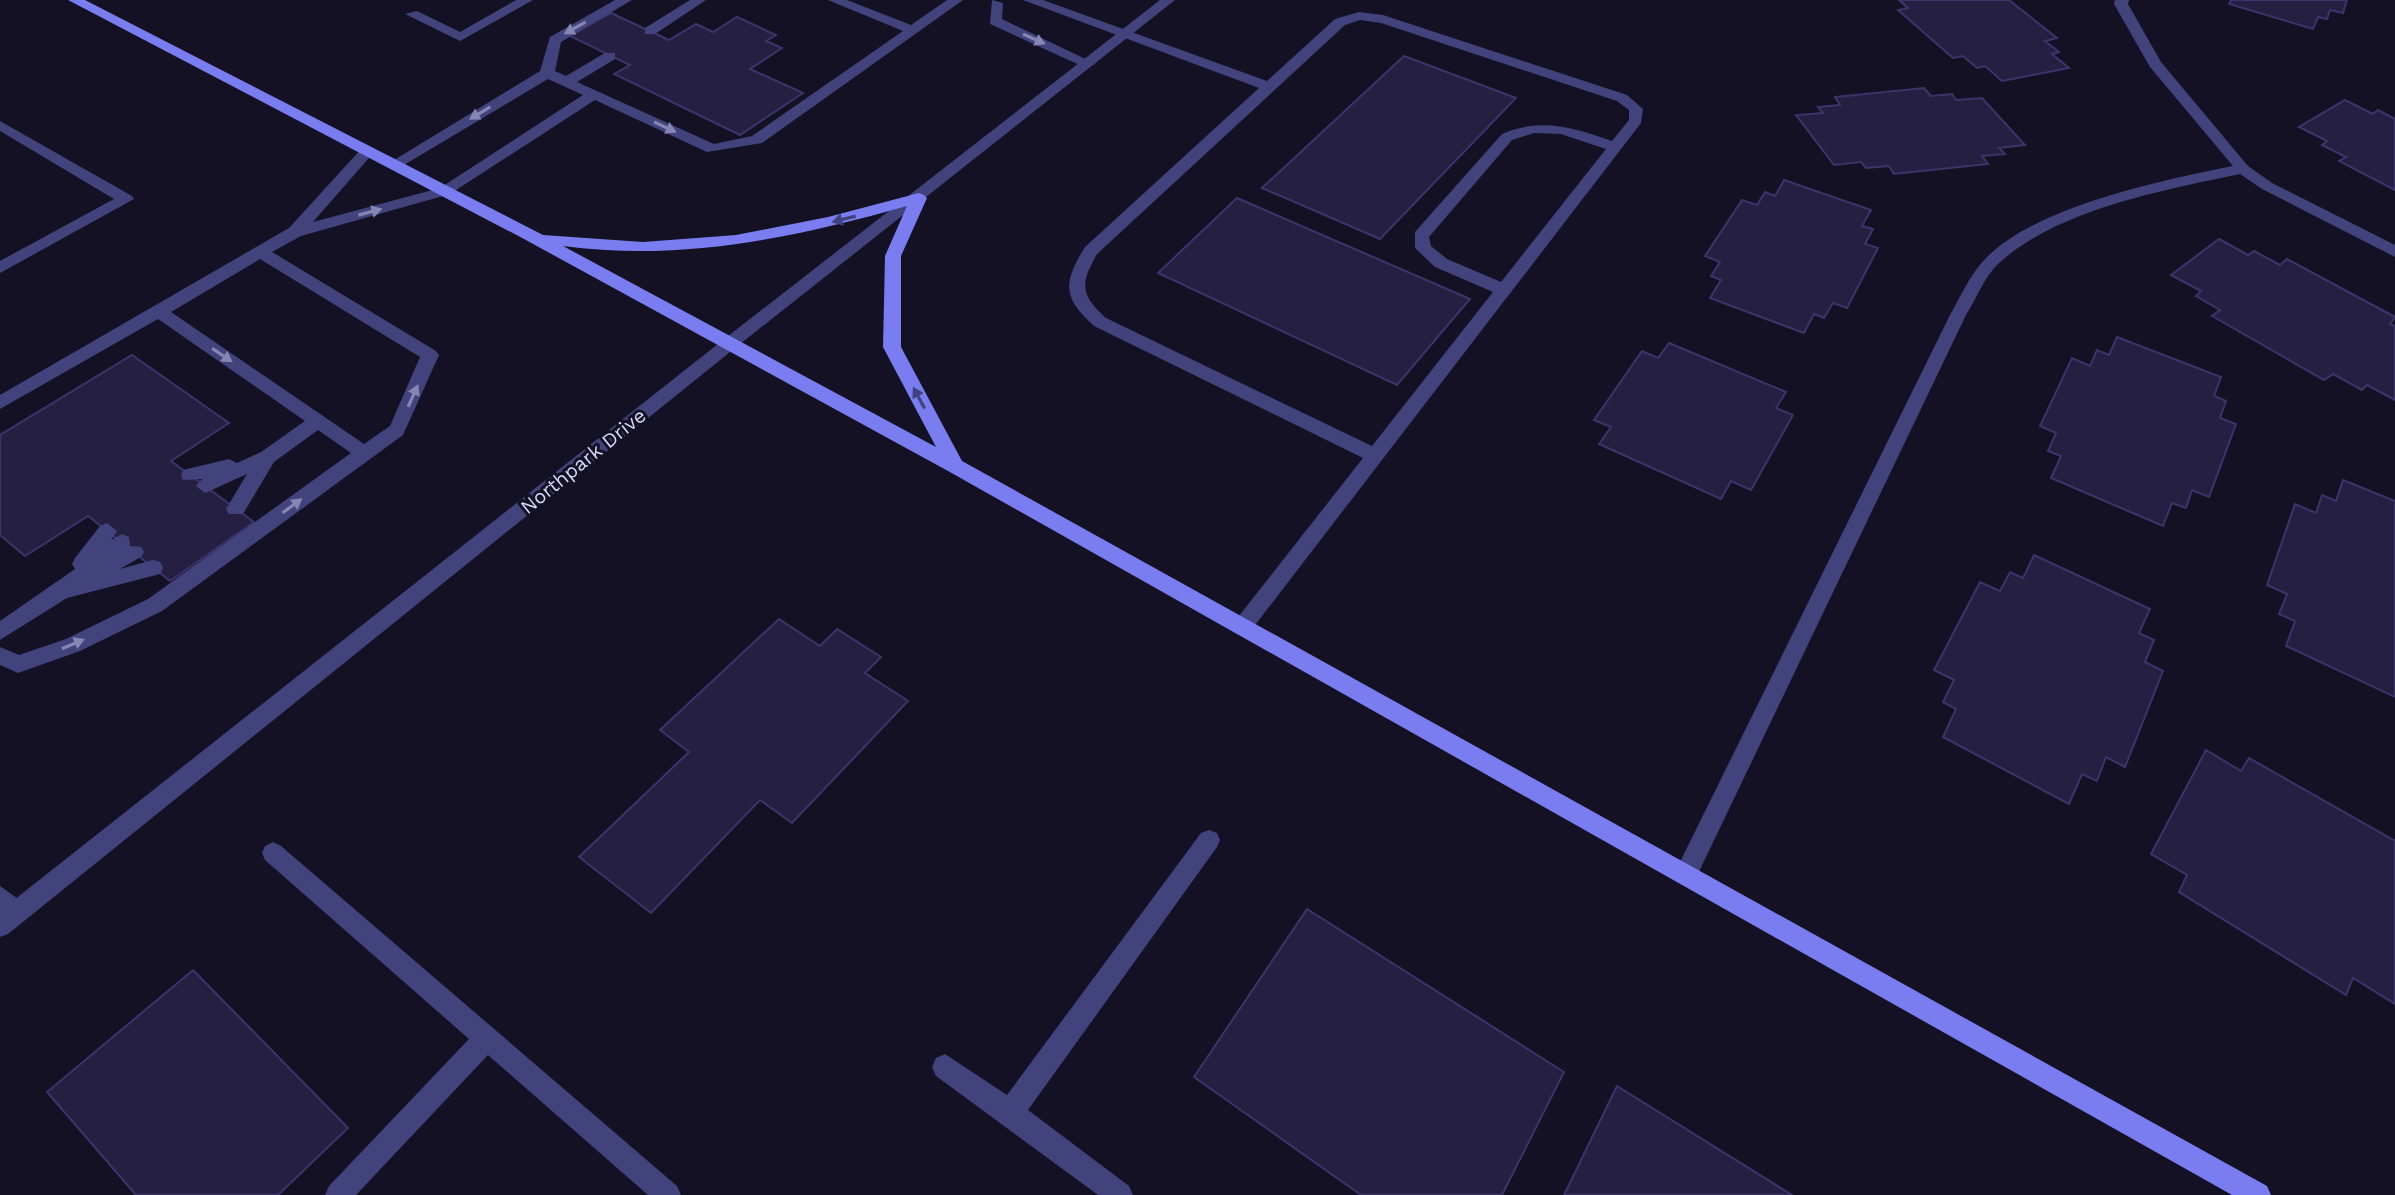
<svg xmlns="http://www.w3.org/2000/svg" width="2395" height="1195" font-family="'Work Sans',sans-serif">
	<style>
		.building { fill: #252042; stroke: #3c346b; stroke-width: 2 }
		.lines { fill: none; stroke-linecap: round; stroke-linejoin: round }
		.service { fill: #42437c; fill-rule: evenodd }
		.minor { fill: #42437c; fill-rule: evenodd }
		.secondary { fill: #7a7def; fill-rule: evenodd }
		.oneway { fill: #8686b5 }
		.oneway2 { fill: #41427f }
		.labels { text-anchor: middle; stroke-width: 6; stroke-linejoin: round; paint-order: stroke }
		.street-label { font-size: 20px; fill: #dad8fa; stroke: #131123 }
	</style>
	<rect width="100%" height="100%" fill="#131123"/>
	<g class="building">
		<polygon points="1899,0 2009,0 2057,38 2045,41 2059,52 2052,54 2069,68 2002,81 1985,66 1977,68 1963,56 1953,58 1898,10 1908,8"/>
		<polygon points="2231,0 2347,0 2343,13 2330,10 2327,19 2318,17 2313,29 2229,4"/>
		<polygon points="611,13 669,40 696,24 713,32 737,17 776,35 766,41 782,48 750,69 803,93 740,135 614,74 630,65 570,36"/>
		<polygon points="1404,56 1516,98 1380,239 1262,188"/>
		<polygon points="1924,88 1931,96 1952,94 1956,100 1982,98 2025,145 1999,148 2005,154 1982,156 1988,164 1894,174 1889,166 1866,168 1861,162 1834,165 1796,115 1823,113 1818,107 1840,105 1835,97"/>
		<polygon points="2345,100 2373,114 2378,110 2395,119 2395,190 2339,161 2346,157 2322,145 2327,141 2299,127"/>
		<polygon points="1784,180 1871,210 1862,226 1873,229 1865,244 1878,248 1847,308 1833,303 1824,318 1814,314 1804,333 1710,298 1721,280 1711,276 1720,262 1705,256 1742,200 1757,205 1765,192 1775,196"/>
		<polygon points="1237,198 1470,299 1397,385 1158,273"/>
		<polygon points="2219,239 2248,255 2254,251 2280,265 2287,259 2395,317 2390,324 2395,326 2395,400 2367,385 2362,390 2333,374 2324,380 2212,316 2220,310 2196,296 2201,291 2171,275"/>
		<polygon points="2117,337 2221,377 2214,396 2226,401 2220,418 2236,424 2209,497 2192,490 2186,508 2172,503 2163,526 2051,478 2061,456 2048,451 2056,433 2040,426 2072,358 2090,366 2097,350 2109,355"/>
		<polygon points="1669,343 1786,392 1776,408 1793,415 1751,490 1731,481 1721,499 1599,444 1611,427 1594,420 1642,351 1658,358"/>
		<polygon points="132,355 229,423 171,461 254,522 170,581 88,516 25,556 0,535 0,435"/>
		<polygon points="2343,480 2395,501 2395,697 2286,646 2295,621 2279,614 2287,594 2267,585 2295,504 2316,513 2322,495 2336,501"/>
		<polygon points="2034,555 2150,609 2139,633 2154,640 2145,662 2163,671 2125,767 2106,757 2097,781 2082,774 2069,804 1943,737 1956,709 1943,702 1954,680 1934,670 1980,582 2000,591 2010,572 2023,578"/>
		<polygon points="779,619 820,646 837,629 881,657 865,673 908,701 792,823 760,800 651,913 579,857 689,752 660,730"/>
		<polygon points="2206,750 2241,771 2249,758 2395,841 2395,1004 2353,978 2346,995 2179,892 2187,875 2151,854"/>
		<polygon points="1307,909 1564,1072 1502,1195 1361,1195 1194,1077"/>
		<polygon points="193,970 348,1128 278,1195 136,1195 47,1092"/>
		<polygon points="1617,1086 1792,1195 1564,1195"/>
	</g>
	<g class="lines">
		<g class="service">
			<polygon points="516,0 533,0 460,41 405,14 417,11 460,32"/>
			<path d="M615,0H632L561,42L555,71L566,76L605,53H615V59L577,82L714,144L752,136L903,31L828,0H847L911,25L947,0H963L762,143L707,152L595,100L450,194L301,236L272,252L436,351L439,355L403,435L162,611L80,651L18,673L0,665V647L19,655L66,639L148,599L351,453L318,430L274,462L243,514H229L226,509L247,474L205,493L196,486L202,479L183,480L181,475L183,470L229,459L237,463L261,452L305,421L158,319L0,409V395L289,228L362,148L367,146L375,151L313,222L440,188L583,95L548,79L399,168L394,170L386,165L540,71L550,37ZM260,259L420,357L390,426L364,444L171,312Z"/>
			<polygon points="690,0 706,0 655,34 645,34 645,28"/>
			<polygon points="992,0 1003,3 1002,19 1096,64 1084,67 990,24"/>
			<path d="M1023,0H1043L1267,81L1335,19L1359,12L1383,15L1627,95L1643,109L1641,123L1249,633H1235L1232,627L1235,621L1363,458L1094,326C1062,297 1063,283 1085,247L1259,88ZM1360,20L1381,23L1617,101L1629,110V120L1612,141C1574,128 1541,117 1502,134L1415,232V248L1435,267L1493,292L1372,446L1106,318C1080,295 1080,284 1097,254L1345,25ZM1534,133L1561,134L1606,149L1501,282L1447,259L1431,246L1429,237L1512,140Z"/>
			<path d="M2115,0H2129L2128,4L2161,62L2248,166L2272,183L2395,245V257L2262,189L2240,174C2164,190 2059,209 1999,263C1984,277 1977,298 1966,315L1694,882L1686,885L1678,882L1674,874L1678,866L1950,315C1961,296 1970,274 1986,258C2037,206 2163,180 2233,166L2150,67L2114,4Z"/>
			<polygon points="0,121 132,196 134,199 0,273 0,261 114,199 0,131"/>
			<polygon points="107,523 117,531 111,540 122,534 129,537 130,546 141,547 144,552 141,557 120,569 153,560 160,562 163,568 160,574 67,598 0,640 0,621 75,569 72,564 75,558 100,526"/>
			<polygon points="1209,830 1217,833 1220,840 1217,847 1028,1110 1129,1186 1133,1195 1098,1195 936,1076 932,1067 936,1058 945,1054 1007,1095 1201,833"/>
			<polygon points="273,842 281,846 677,1186 681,1195 648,1195 488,1055 356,1195 325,1195 329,1186 469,1039 265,860 262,853 265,846"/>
			<polygon points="0,886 25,904 29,912 25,920 17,923 0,912"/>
		</g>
		<polygon class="minor" points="1160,0 1175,0 735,348 8,934 0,937 0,911 723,340"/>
		<path class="secondary" d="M68,0H85L543,235L643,242L736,235L828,217L919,193L924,195L927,198L901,256V347L962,461L2267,1186L2271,1195H2232L948,471L524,239ZM907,206L885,256L883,347L936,447L563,246C681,262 794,238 907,206Z"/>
	</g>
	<defs><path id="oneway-solid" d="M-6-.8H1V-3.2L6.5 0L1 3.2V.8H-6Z" transform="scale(2)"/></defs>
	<g class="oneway">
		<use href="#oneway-solid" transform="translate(575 28) rotate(151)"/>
		<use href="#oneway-solid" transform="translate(1034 39) rotate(24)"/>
		<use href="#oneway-solid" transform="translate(480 113) rotate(149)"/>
		<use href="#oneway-solid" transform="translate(665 127) rotate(25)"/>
		<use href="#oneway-solid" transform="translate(370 212) rotate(-15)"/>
		<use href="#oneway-solid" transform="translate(222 355) rotate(34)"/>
		<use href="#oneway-solid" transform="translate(413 396) rotate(-66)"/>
		<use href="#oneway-solid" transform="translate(292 506) rotate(-36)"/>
		<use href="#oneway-solid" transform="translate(73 644) rotate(-23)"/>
	</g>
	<g class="oneway2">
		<use href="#oneway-solid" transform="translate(844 219) rotate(166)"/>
		<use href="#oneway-solid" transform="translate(919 398) rotate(-118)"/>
	</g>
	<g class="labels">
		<g class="street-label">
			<text transform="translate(583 461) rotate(-39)" y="7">Northpark Drive</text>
		</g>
	</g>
</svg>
